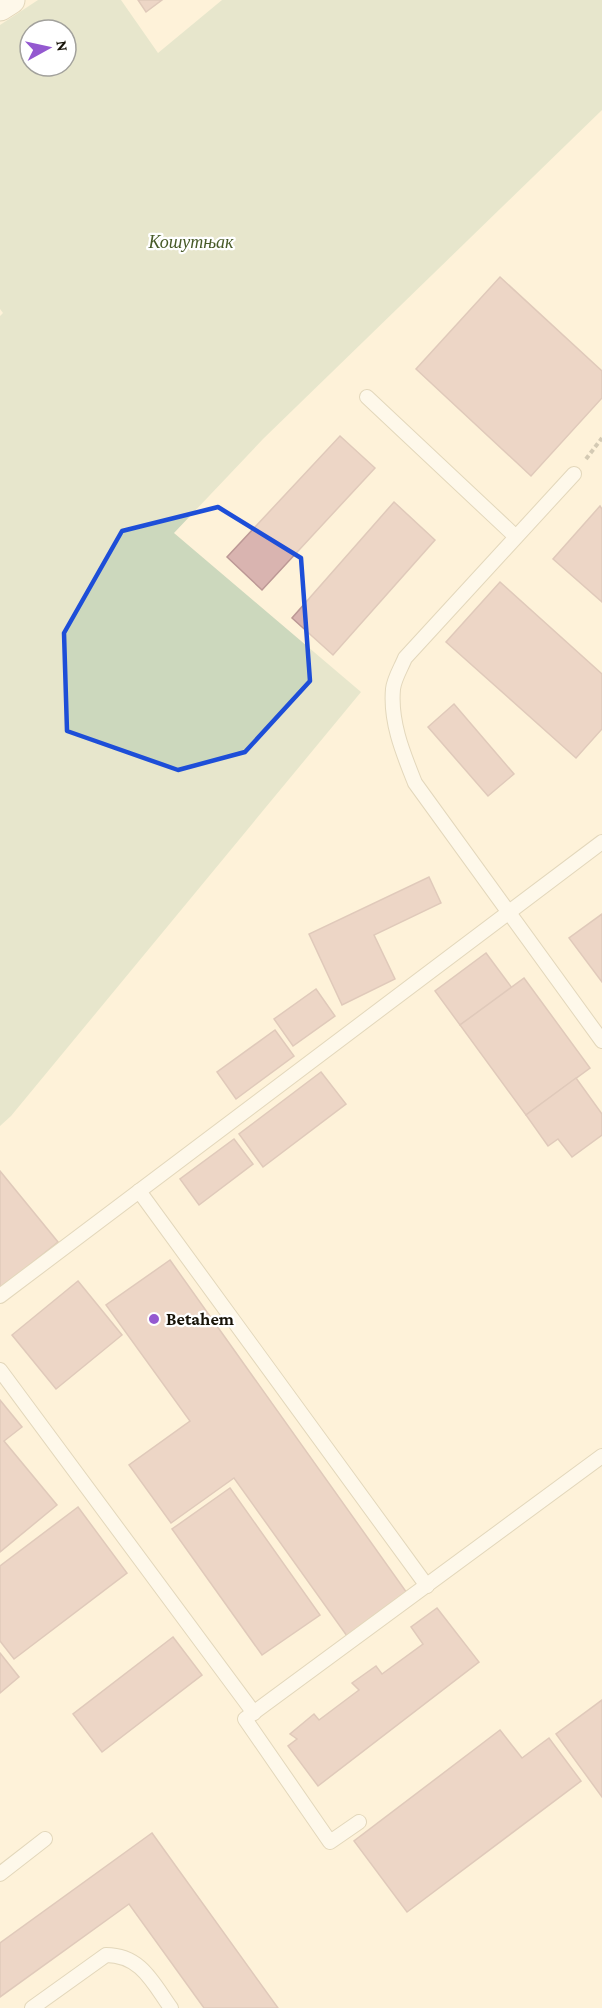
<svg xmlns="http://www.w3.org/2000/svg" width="602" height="2008" font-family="'Crimson Pro',serif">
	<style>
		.green { fill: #ccd8bd; fill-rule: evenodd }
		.building { fill: #d9b4b0; stroke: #bc9895; stroke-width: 1.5 }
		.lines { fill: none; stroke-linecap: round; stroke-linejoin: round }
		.service-casing { stroke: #c3b697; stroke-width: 16 }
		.minor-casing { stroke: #c3b697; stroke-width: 29 }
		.path { stroke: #a39a87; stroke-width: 4; stroke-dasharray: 4.5 3; stroke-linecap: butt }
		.service { stroke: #fff; stroke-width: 14 }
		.minor { stroke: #fff; stroke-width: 27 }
		.marked { fill: none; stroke: #1d4ed8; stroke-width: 4.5; stroke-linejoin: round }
		.poi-dot { fill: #9459d0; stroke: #fff; stroke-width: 2 }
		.labels { text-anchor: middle; stroke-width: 4.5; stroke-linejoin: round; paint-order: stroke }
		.park-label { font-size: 18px; font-style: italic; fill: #485b29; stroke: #fff }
		.poi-label { font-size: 18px; font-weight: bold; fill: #171308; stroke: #fff; text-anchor: start }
	</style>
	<rect width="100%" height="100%" fill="#fef2d9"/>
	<path class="green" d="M38,0H121L158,53L222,0H602V110L263,439L174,533L361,692L11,1116L0,1126V316L3,313L0,309V25ZM30,30H66V66H30Z"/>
	<g class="building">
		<polygon points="138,0 162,0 146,12"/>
		<polygon points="500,277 602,371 602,398 531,476 416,369"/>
		<polygon points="340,436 375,468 262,590 227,557"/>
		<polygon points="394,502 435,540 333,655 292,618"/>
		<polygon points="600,506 602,509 602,602 553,559"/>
		<polygon points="500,582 602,674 602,729 576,758 446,642"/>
		<polygon points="454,704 514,774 488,796 428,727"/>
		<polygon points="429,877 441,903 374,935 395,979 342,1005 309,934"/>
		<polygon points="602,914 602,982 569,938"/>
		<polygon points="486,953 512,988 460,1025 435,991"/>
		<polygon points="524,978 590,1068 526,1115 460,1025"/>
		<polygon points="316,989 335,1016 293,1046 274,1019"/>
		<polygon points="275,1030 294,1056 236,1099 217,1072"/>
		<polygon points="321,1072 346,1104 263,1167 239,1134"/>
		<polygon points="576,1078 602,1114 602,1135 572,1157 558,1139 548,1146 526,1115"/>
		<polygon points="234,1139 253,1164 199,1205 180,1179"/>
		<polygon points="0,1171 58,1242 0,1289"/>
		<polygon points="170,1260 407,1593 347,1636 234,1478 171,1523 129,1465 190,1421 106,1305"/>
		<polygon points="78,1281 122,1335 56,1389 12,1335"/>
		<polygon points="0,1400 22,1427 4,1441 57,1505 0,1552"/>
		<polygon points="230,1488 320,1615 262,1655 172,1529"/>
		<polygon points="78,1507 127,1573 14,1659 0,1641 0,1566"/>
		<polygon points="437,1608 479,1662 318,1786 288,1746 297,1739 290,1734 314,1714 319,1720 359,1690 352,1683 376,1666 382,1674 423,1644 411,1627"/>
		<polygon points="173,1637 202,1675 102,1752 73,1714"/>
		<polygon points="0,1653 19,1677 0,1693"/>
		<polygon points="602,1700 602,1797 556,1734"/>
		<polygon points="500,1730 522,1758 549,1738 581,1781 407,1912 354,1841"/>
		<polygon points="152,1833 278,2008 204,2008 129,1904 0,1997 0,1943"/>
	</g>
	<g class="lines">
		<g class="service-casing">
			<g id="service">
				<polyline points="367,397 515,536"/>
				<path d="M574,474L405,658C401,668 394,679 393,689C390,722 403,753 415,783L602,1041"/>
				<polyline points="139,1191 427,1586"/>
				<polyline points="0,1296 602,842"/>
				<polyline points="0,1370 254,1713"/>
				<polyline points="359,1822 330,1842 245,1719 602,1456"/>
				<polyline points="0,1874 45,1839"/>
				<path d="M32,2008L106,1955C141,1955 153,1983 171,2008"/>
			</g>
		</g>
		<g class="minor-casing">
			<polyline id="minor" points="0,7 11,0"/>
		</g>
		<polyline class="path" points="586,459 602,438"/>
		<use href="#service" class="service"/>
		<use href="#minor" class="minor"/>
	</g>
	<path d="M0 0H602V2008H0ZM218,507L301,558L310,681L245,752L178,770L67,731L64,633L122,531Z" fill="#fef2d9" fill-opacity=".55" fill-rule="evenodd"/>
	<path class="marked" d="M218,507L301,558L310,681L245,752L178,770L67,731L64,633L122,531Z"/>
	<circle class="poi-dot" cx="154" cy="1319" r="6"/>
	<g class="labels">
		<g class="park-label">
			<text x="191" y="248">Кошутњак</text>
		</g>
		<g class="poi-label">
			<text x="166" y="1325">Betahem</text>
		</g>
	</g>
	<g transform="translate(48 48) rotate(82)"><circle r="28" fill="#ffffff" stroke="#a2a19c" stroke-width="1.5"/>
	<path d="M0-4.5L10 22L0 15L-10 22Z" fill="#9459d0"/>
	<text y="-9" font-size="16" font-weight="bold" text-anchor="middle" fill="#171308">N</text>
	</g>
</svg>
